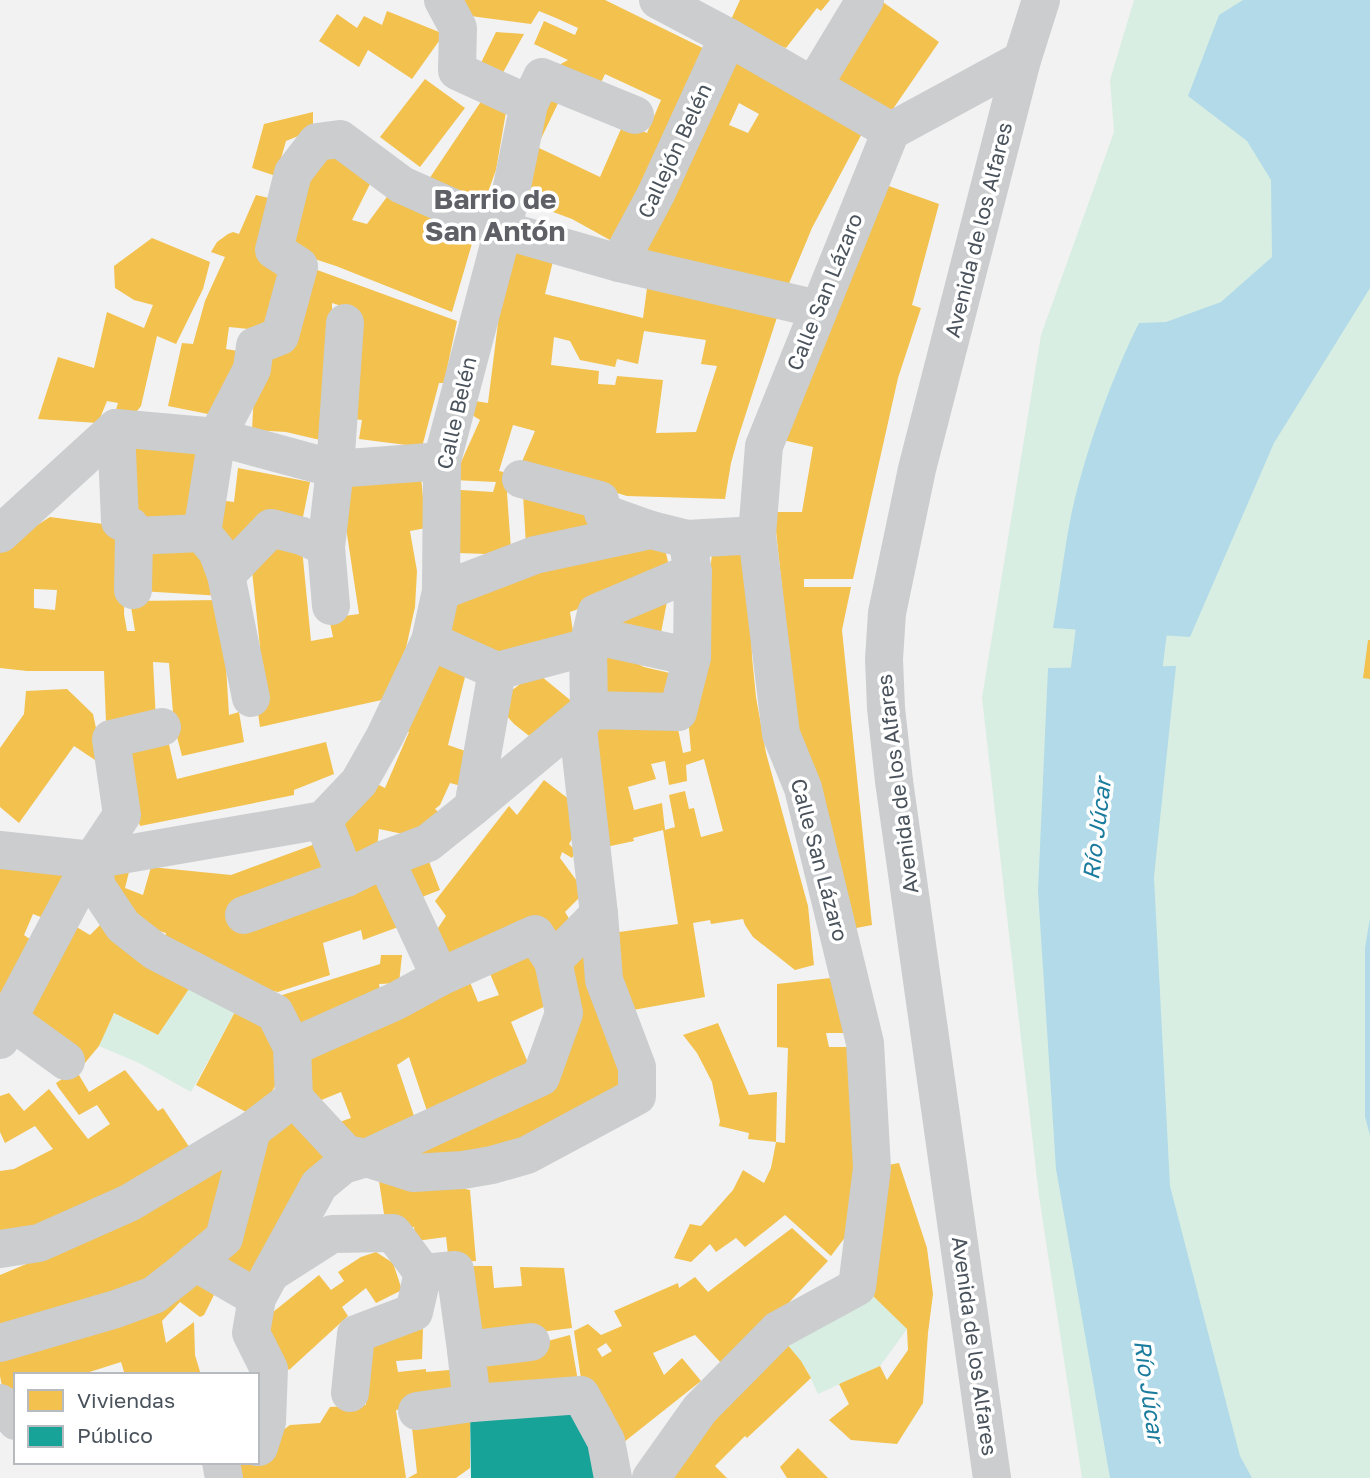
<svg xmlns="http://www.w3.org/2000/svg" width="1370" height="1478" font-family="'Golos Text',sans-serif">
	<style>
		.green { fill: #d9eee2 }
		.water { fill: #b2dae8 }
		.homes { fill: #f2c14e; fill-rule: evenodd }
		.public { fill: #17a398 }
		.lines { fill: none; stroke-linecap: round; stroke-linejoin: round }
		.river { stroke: #b2dae8; stroke-width: 91 }
		.pedestrian { stroke: #cbcdcf; stroke-width: 38 }
		.minor { stroke: #cbcdcf; stroke-width: 38 }
		.tertiary { stroke: #cbcdcf; stroke-width: 38 }
		.labels { text-anchor: middle; stroke-width: 7; stroke-linejoin: round; paint-order: stroke }
		.street-label { font-size: 21px; fill: #4a535c; stroke: #fff }
		.water-label { font-size: 23px; font-style: italic; fill: #1c7c9e; stroke: #fff }
		.district-label { font-size: 28px; font-weight: bold; fill: #5e6065; stroke: #fff }
	</style>
	<rect width="100%" height="100%" fill="#f2f2f2"/>
	<g class="green">
		<polygon points="1134,0 1370,0 1370,1478 1082,1478 1039,1196 982,698 1041,335 1114,132 1110,80"/>
		<polygon points="197,977 242,999 191,1092 139,1063 99,1046 114,1013 158,1035"/>
		<polygon points="869,1292 907,1329 880,1366 818,1394 807,1370 781,1338"/>
	</g>
	<g class="water">
		<path d="M1243,0H1370V288L1274,443L1190,637L1053,628C1060,589 1064,549 1072,511C1086,450 1111,379 1139,323L1166,322L1221,302L1272,257L1271,180L1247,141L1188,96L1219,15Z"/>
		<polygon points="1176,666 1154,877 1170,1186 1240,1456 1252,1478 1110,1478 1056,1169 1038,891 1048,668"/>
		<polygon points="1370,918 1370,1135 1365,1117 1365,948"/>
	</g>
	<g class="homes">
		<polygon points="455,0 605,0 709,51 619,245 572,219 513,197 534,108 562,95 537,147 600,177 624,122 647,133 661,100 605,74 598,89 552,69 568,60 534,44 544,21 575,35 578,28 556,18 539,11 531,24 463,15"/>
		<polygon points="740,0 830,0 821,11 817,8 786,48 728,26"/>
		<polygon points="880,0 939,42 884,122 823,89"/>
		<polygon points="387,11 444,34 412,79 368,50 359,67 319,41 337,14 357,28 364,16 382,25"/>
		<polygon points="496,32 524,34 500,78 479,67"/>
		<path d="M731,47L867,124L812,228L785,293L629,251ZM739,103L759,114L748,133L729,125Z"/>
		<polygon points="425,79 465,108 420,167 380,137"/>
		<polygon points="482,100 506,112 496,170 483,206 425,185"/>
		<polygon points="313,112 313,130 286,141 276,176 252,168 264,124"/>
		<polygon points="326,149 371,182 352,220 367,224 392,190 478,223 452,312 336,266 281,248 310,171"/>
		<polygon points="886,185 939,204 912,305 921,308 898,378 853,579 804,579 804,587 851,587 842,630 872,925 851,929 798,738 774,512 802,512 813,447 783,440"/>
		<polygon points="256,195 273,199 283,265 276,332 229,327 226,349 250,353 223,417 168,406 182,343 193,344 205,301 225,257 211,252 217,242 228,234 233,232 239,234"/>
		<polygon points="152,238 210,262 203,289 176,344 157,336 141,406 133,416 113,420 118,403 107,401 98,423 38,419 58,357 94,368 107,312 144,328 153,305 134,300 115,288 114,266"/>
		<path d="M508,243L554,257L545,294L643,318L647,288L780,308L738,438L731,463L725,499L627,496L521,464L535,431L513,425L499,471L516,475L507,493L511,549L486,554L458,553L444,489L493,492L496,482L453,480L480,420L472,415L475,401L488,403ZM644,331L706,340L701,364L717,366L696,432L656,433L663,380L617,376L615,385L598,384L599,371L551,365L554,337L570,341L580,360L615,367L617,359L638,364Z"/>
		<polygon points="309,267 457,321 444,383 439,383 422,447 359,439 362,420 345,418 357,311 332,303 333,443 286,432 252,430 256,355"/>
		<polygon points="173,437 206,461 188,513 184,516 123,519 132,440"/>
		<polygon points="420,467 426,528 410,531 417,571 415,607 406,648 386,699 260,727 249,648 260,647 251,561 301,538 311,641 333,637 329,618 359,614 339,481"/>
		<polygon points="238,468 310,482 301,527 224,556 215,522 226,501 234,502"/>
		<polygon points="523,494 598,504 598,534 526,545"/>
		<path d="M50,517L126,527L124,614L127,631H135L130,601L222,600L229,715L239,712L244,742L182,756L174,725L169,663L153,662L156,721L106,722L104,671H27L0,668V545L9,543ZM34,589L57,590L55,610L34,608Z"/>
		<polygon points="141,538 200,542 222,596 140,591"/>
		<polygon points="663,541 671,574 570,612 574,638 499,667 441,636 456,593"/>
		<path d="M712,554L749,555L752,657L756,697L766,753L808,906L814,965L795,970L753,937L745,925L743,919L711,924L710,920L693,923L705,997L622,1012L619,932L678,924L663,830L633,838L634,841L606,847L582,726L677,724L683,753L691,751L688,717L707,596ZM704,759L723,831L701,837L694,808L689,809L685,791L669,795L675,827L665,830L662,803L634,810L628,787L656,779L651,764L665,761L669,785L687,781L686,765Z"/>
		<polygon points="670,586 660,638 601,633"/>
		<polygon points="1368,640 1370,640 1370,679 1363,678"/>
		<polygon points="600,645 644,667 674,674 674,706 594,702"/>
		<polygon points="433,651 468,665 448,745 471,753 469,788 450,783 440,805 435,809 447,819 427,839 379,829 377,849 356,855 333,836 373,782 385,788 409,732 406,730"/>
		<polygon points="536,672 580,708 542,746 514,724 495,703"/>
		<polygon points="67,689 93,714 104,766 74,746 19,823 0,807 0,748 24,714 26,691"/>
		<polygon points="167,736 177,779 326,742 334,774 294,790 294,795 140,826 119,747"/>
		<polygon points="544,780 587,813 569,844 576,851 572,858 562,852 560,858 585,892 565,912 576,930 452,962 432,937 446,916 435,901 509,806 517,815"/>
		<polygon points="326,840 384,880 401,926 363,940 361,930 323,943 330,975 278,992 221,981 161,951 166,933 128,922 110,877 128,864 129,872 125,888 143,895 151,867 231,875"/>
		<polygon points="425,851 440,890 409,902 393,862"/>
		<polygon points="0,855 71,876 54,922 33,914 24,935 38,945 0,1000"/>
		<polygon points="108,917 197,977 158,1035 114,1013 99,1046 84,1064 16,1015 68,922 90,935"/>
		<polygon points="594,941 624,1093 452,1168 411,1149 559,1077 570,949"/>
		<polygon points="535,950 548,1005 511,1022 533,1075 430,1120 409,1057 397,1065 417,1125 355,1152 328,1126 351,1118 341,1092 314,1103 300,1049 468,977 478,1002 499,995 488,969"/>
		<polygon points="381,955 402,955 399,983 379,984 380,990 292,1042 276,997 380,964"/>
		<polygon points="831,978 845,1033 826,1033 829,1047 848,1047 862,1113 849,1232 831,1256 785,1215 745,1247 736,1238 716,1252 710,1244 691,1262 674,1258 690,1224 701,1226 733,1190 743,1170 764,1183 771,1168 776,1142 785,1143 788,1048 777,1047 777,984"/>
		<polygon points="236,1010 266,1011 283,1072 257,1118 196,1085"/>
		<polygon points="718,1023 749,1095 777,1092 776,1142 748,1139 749,1133 719,1126 720,1121 712,1082 697,1053 683,1035"/>
		<polygon points="76,1070 89,1092 125,1070 158,1111 163,1108 194,1154 97,1207 0,1238 0,1171 14,1169 53,1149 35,1126 5,1143 0,1132 0,1096 9,1093 24,1111 49,1089 88,1139 110,1124 97,1105 79,1115 58,1087 56,1083"/>
		<polygon points="296,1111 338,1155 247,1278 226,1266 260,1145"/>
		<polygon points="221,1156 235,1164 209,1237 152,1280 0,1329 0,1275 84,1240"/>
		<polygon points="899,1163 927,1248 933,1294 928,1333 923,1403 897,1444 851,1440 829,1420 849,1404 839,1384 880,1366 887,1380 908,1350 907,1329 869,1292 883,1166"/>
		<polygon points="379,1181 444,1185 470,1190 476,1261 449,1263 446,1237 416,1241 414,1227 386,1227"/>
		<path d="M792,1228L828,1261L765,1328L722,1364L695,1335L653,1353L664,1375L682,1358L701,1381L614,1450L581,1379L574,1331L588,1324L601,1335L622,1326L614,1311L678,1283L679,1288L695,1277L708,1292ZM606,1343L612,1351L602,1357L597,1349Z"/>
		<polygon points="376,1252 393,1263 402,1290 376,1303 366,1288 342,1307 348,1316 289,1370 257,1325 319,1275 331,1290 344,1281 338,1272 361,1257"/>
		<polygon points="467,1266 492,1266 494,1288 522,1286 520,1267 564,1268 572,1328 468,1341"/>
		<polygon points="188,1276 214,1295 204,1315 200,1317 180,1302 162,1321 166,1343 194,1322 195,1355 201,1375 125,1375 121,1362 80,1375 16,1375 16,1393 4,1396 0,1376 0,1350"/>
		<polygon points="423,1329 422,1359 396,1361 398,1372 426,1369 426,1372 461,1369 464,1389 410,1408 396,1410 406,1478 238,1478 236,1462 257,1462 257,1459 276,1455 271,1439 290,1425 320,1423 330,1407 366,1405 362,1335"/>
		<polygon points="570,1335 578,1381 480,1390 478,1354 533,1345"/>
		<polygon points="781,1337 801,1361 811,1378 747,1438 745,1436 715,1466 727,1478 657,1478"/>
		<polygon points="470,1408 470,1468 456,1478 408,1478 417,1473 411,1418"/>
		<polygon points="798,1448 828,1478 787,1478 780,1467"/>
	</g>
	<polygon class="public" points="573,1401 602,1478 471,1478 470,1408"/>
	<g class="lines">
		<polyline class="river" points="1101,791 1136,516 1142,509"/>
		<g class="pedestrian">
			<polyline points="619,263 656,194 728,37"/>
			<polyline points="8,1019 66,1061"/>
			<polyline points="0,1040 8,1019 92,860 122,815 111,739 162,727"/>
		</g>
		<g class="minor">
			<polyline points="658,0 728,37 891,131"/>
			<polyline points="813,86 865,0"/>
			<polyline points="529,104 542,77 635,115"/>
			<polyline points="116,428 120,521 130,526 134,536 133,590"/>
			<polyline points="521,479 600,500 603,513 651,530"/>
			<polyline points="202,533 217,551 226,575 251,698"/>
			<polyline points="0,534 116,428 217,437 335,469 442,461"/>
			<polyline points="134,536 202,533 217,437 252,369 255,346 280,336 299,266 274,250 293,173 317,142 340,139 402,185 503,230 619,263 818,309"/>
			<polyline points="226,575 271,528 302,536 326,547"/>
			<polyline points="441,591 535,555 651,530 687,539 757,535"/>
			<polyline points="331,606 326,547 335,469 345,323"/>
			<polyline points="591,635 692,657 693,572"/>
			<polyline points="497,671 588,647 596,613 693,572 687,539"/>
			<polyline points="473,807 589,710 588,647"/>
			<polyline points="323,820 346,878"/>
			<polyline points="0,850 92,860 323,820 359,782 385,736 430,641 441,591 442,461 503,230 529,104 457,71 458,28 443,0"/>
			<polyline points="385,859 440,977"/>
			<polyline points="244,915 346,878 385,859 428,843 473,807 497,671 430,641"/>
			<polyline points="292,1047 396,1001 440,977 535,934 553,961"/>
			<polyline points="294,1098 346,1154 366,1158 541,1077 564,1013 553,961 599,914"/>
			<polyline points="0,1249 39,1243 129,1203 252,1130 294,1098 292,1047 275,1013 155,951 123,926 97,887 92,860"/>
			<polyline points="195,1262 257,1298"/>
			<polyline points="274,1271 332,1234 393,1233 423,1273 455,1270 466,1350"/>
			<polyline points="531,1342 466,1350 472,1403 581,1395 606,1441 613,1478"/>
			<polyline points="0,1343 116,1309 154,1295 181,1274 224,1238 252,1130"/>
			<polyline points="350,1393 356,1334 414,1312 423,1273"/>
			<polyline points="0,1403 8,1408 16,1421"/>
			<polyline points="417,1411 472,1403"/>
			<polyline points="257,1447 259,1447 267,1422 269,1369 251,1333 257,1298 319,1185 343,1165 366,1158 413,1173 463,1170 492,1165 527,1155 637,1096 637,1067 604,980 599,914 578,729 589,710 678,712 692,657"/>
			<polyline points="221,1462 224,1478"/>
			<polyline points="651,1478 700,1409 778,1330 857,1287 872,1168 865,1043 803,788 781,734 757,535 764,446 891,131 1022,60"/>
		</g>
		<polyline class="tertiary" points="992,1478 894,781 886,708 884,659 887,613 917,469 1022,60 1041,0"/>
	</g>
	<g class="labels">
		<g class="street-label">
			<text transform="translate(675 151) rotate(-65)" y="7">Callejón Belén</text>
			<text transform="translate(979 230) rotate(-76)" y="7">Avenida de los Alfares</text>
			<text transform="translate(825 292) rotate(-68)" y="7">Calle San Lázaro</text>
			<text transform="translate(457 413) rotate(-77)" y="7">Calle Belén</text>
			<text transform="translate(898 784) rotate(-97)" y="7">Avenida de los Alfares</text>
			<text transform="translate(819 860) rotate(75)" y="7">Calle San Lázaro</text>
			<text transform="translate(974 1346) rotate(82)" y="7">Avenida de los Alfares</text>
		</g>
		<g class="water-label">
			<text transform="translate(1097 829) rotate(-83)" y="8">Río Júcar</text>
			<text transform="translate(1149 1391) rotate(82)" y="8">Río Júcar</text>
		</g>
		<g class="district-label">
			<text x="495" y="209">Barrio de<tspan x="495" dy="32">San Antón</tspan></text>
		</g>
	</g>
	<rect x="14" y="1373" width="245" height="91" fill="#ffffff" stroke="#b7babe" stroke-width="2"/>
	<rect x="28" y="1390" width="35" height="21" fill="#f2c14e" stroke="#b7babe" stroke-width="2"/>
	<text x="77" y="1408" font-size="21" fill="#4a535c">Viviendas</text>
	<rect x="28" y="1426" width="35" height="21" fill="#17a398" stroke="#b7babe" stroke-width="2"/>
	<text x="77" y="1443" font-size="21" fill="#4a535c">Público</text>
</svg>
